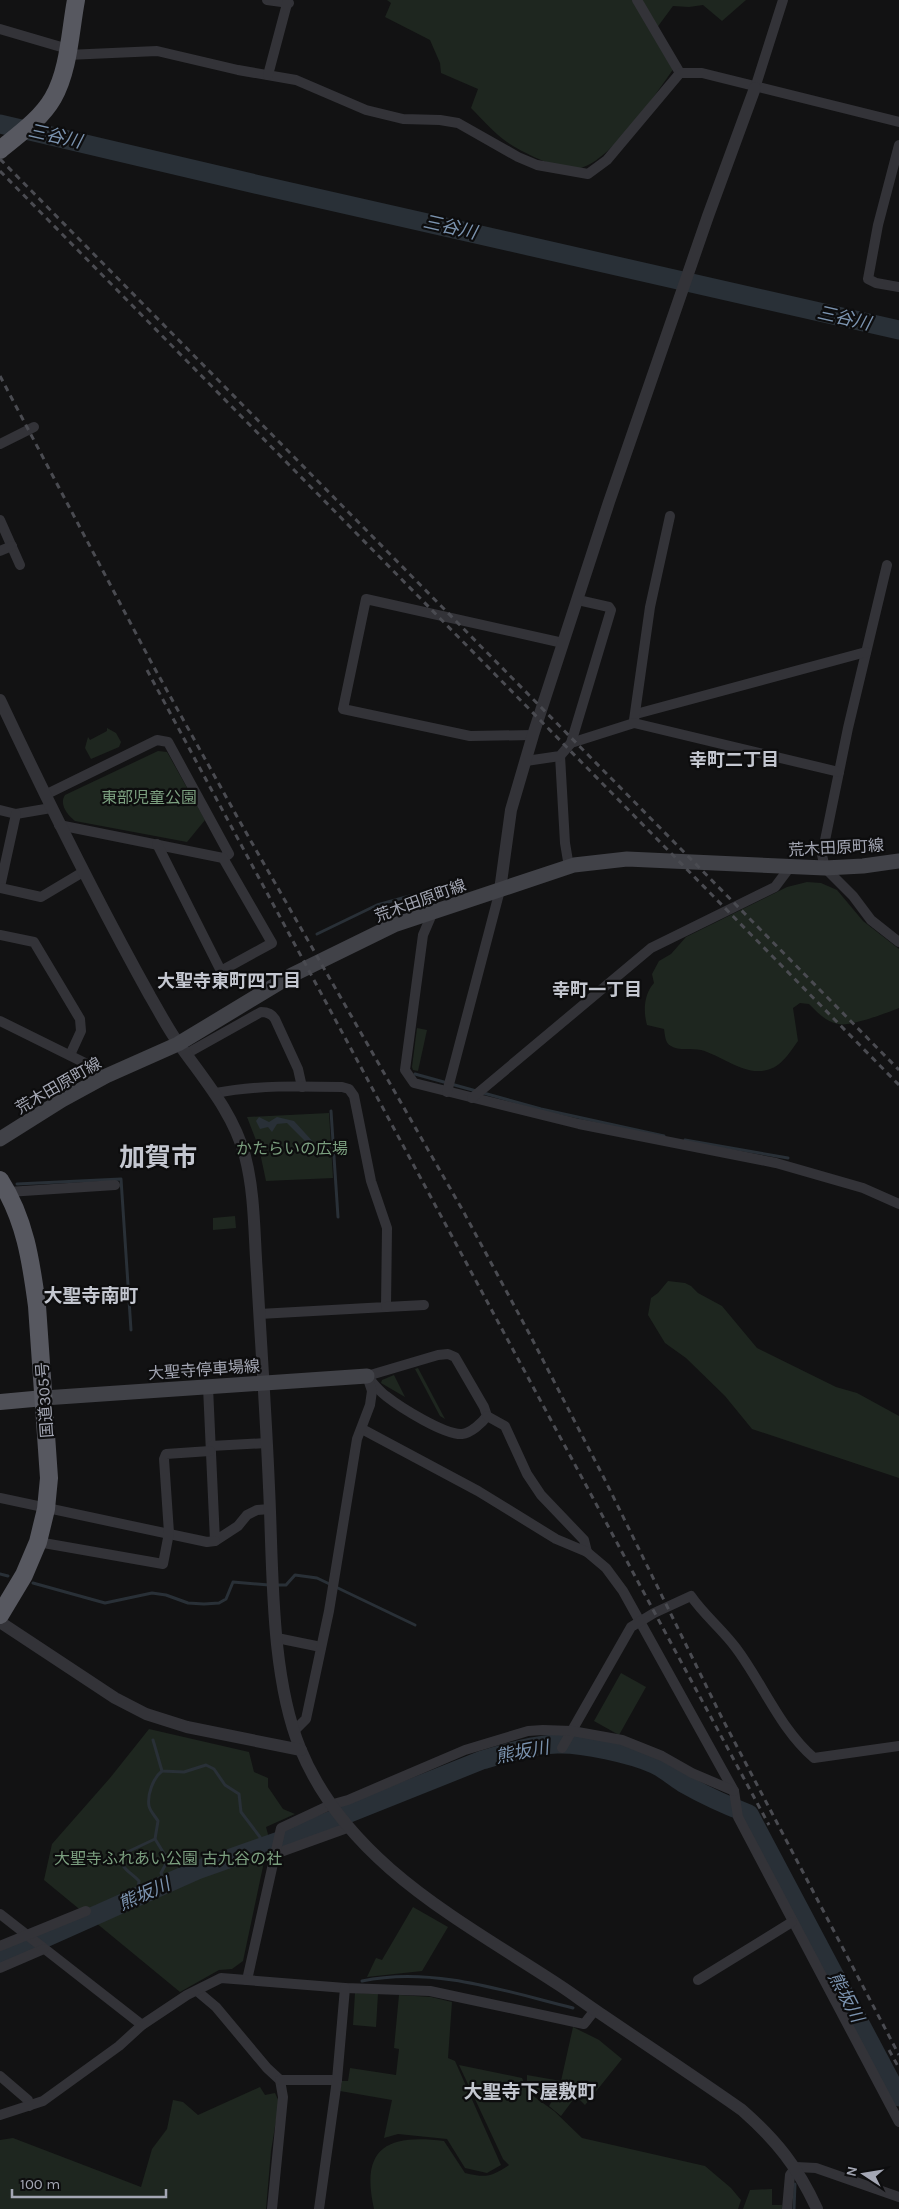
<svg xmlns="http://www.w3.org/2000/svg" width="899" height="2209" font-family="Karla,'Noto Sans JP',sans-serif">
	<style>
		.green { fill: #1e261f }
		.water { fill: #293037 }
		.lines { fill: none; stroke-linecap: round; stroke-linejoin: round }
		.stream { stroke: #293037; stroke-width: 3 }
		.river { stroke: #293037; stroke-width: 19 }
		.minor { stroke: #333338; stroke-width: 10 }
		.tertiary { stroke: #333338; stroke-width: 12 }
		.secondary { stroke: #414248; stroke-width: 15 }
		.primary { stroke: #4f5057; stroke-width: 16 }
		.trunk { stroke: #575860; stroke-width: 18 }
		.rail { stroke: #4a4b51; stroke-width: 3; stroke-dasharray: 6 5; stroke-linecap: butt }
		.labels { text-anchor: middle; stroke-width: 4.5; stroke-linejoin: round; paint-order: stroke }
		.park-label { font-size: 16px; fill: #7b9f7f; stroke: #0d0d0e }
		.street-label { font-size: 16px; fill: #a4a7b4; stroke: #0d0d0e }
		.water-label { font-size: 18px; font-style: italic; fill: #7b93af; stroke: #0d0d0e }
		.neighbourhood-label { font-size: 18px; font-weight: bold; fill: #c4c7d0; stroke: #0d0d0e }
		.quarter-label { font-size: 19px; font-weight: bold; fill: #c4c7d0; stroke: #0d0d0e }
		.town-label { font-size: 26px; font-weight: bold; fill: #c4c7d0; stroke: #0d0d0e }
	</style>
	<rect width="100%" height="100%" fill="#121213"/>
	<g class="green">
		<path d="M387,0H746L722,21L703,5L689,7L673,6L653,33L674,68C656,94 611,160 581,168C564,173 521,152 507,142C494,133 482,119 471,108L478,89L441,73L440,63L430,40L385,17L391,3Z"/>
		<polygon points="107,728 116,733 121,742 119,747 91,759 85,748 88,737 90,740 107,731"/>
		<path d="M158,751L167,752L205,820L187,842L75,821C67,815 59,804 65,795Z"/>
		<path d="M807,882L821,883L837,890L863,921L899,949V1008C887,1013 849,1027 838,1024C826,1022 817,1012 809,1004L800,1003L793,1008L798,1041C790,1052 781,1067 767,1070C744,1076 723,1056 701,1050C692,1048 678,1051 671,1046C665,1043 665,1035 664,1029L647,1025C643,1011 644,994 654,983L652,974L659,961L671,954L686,937L787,887Z"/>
		<polygon points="417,1028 427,1030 418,1071 413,1070 412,1067"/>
		<polygon points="329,1113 333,1178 266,1181 259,1148 247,1117"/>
		<polygon points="235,1216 236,1228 213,1230 213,1218"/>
		<polygon points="668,1281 685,1283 691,1286 698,1293 722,1306 757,1348 836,1387 857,1393 899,1416 899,1478 752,1429 725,1396 686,1358 665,1343 648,1315 651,1298 658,1293"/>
		<polygon points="418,1368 445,1419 440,1416 415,1369"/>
		<polygon points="394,1375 405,1397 381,1383 382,1380"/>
		<polygon points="621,1673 646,1687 619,1735 594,1721"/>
		<polygon points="149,1729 249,1752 254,1772 268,1778 268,1787 283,1809 295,1814 266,1827 269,1838 243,1961 232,1969 219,1970 180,1992 44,1880 52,1844 110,1778"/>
		<polygon points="413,1907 448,1927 422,1971 367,1977 376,1958 382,1960"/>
		<polygon points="355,1993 378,1994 376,2027 353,2025"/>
		<polygon points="399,1995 431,1997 452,2002 448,2058 455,2061 501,2165 487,2173 465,2168 447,2139 398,2134 384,2138 392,2100 340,2091 342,2081 348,2081 350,2068 396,2075 399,2049 394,2048"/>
		<polygon points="573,2027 599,2040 622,2059 585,2105 576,2096 561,2116 549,2106 554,2098 531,2092 527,2085 527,2075 561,2081"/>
		<path d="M459,2065L522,2078L529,2093L554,2111L582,2138L705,2166L731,2188L741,2200L738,2209H374C360,2147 388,2134 444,2141L465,2173C486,2178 491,2177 509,2165L503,2159Z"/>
		<polygon points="260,2087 265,2095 275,2093 279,2102 271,2151 266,2209 0,2209 0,2140 13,2138 141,2187 152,2149 167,2129 173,2100 183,2102 198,2115"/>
		<polygon points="772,2189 772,2205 782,2205 782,2209 743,2209 750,2190"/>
	</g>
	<polygon class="water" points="259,1117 269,1122 277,1117 294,1121 315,1144 315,1147 310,1146 287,1123 277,1124 272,1132 268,1127 260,1129 256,1121"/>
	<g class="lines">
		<g class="stream">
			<polyline points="317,934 377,905 417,894"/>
			<polyline points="415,1074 541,1109 664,1136"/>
			<polyline points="331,1111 338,1217"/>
			<polyline points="685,1140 788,1158"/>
			<polyline points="17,1184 121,1179 131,1330"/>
			<polyline points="0,1574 8,1576"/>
			<polyline points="33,1583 105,1603 152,1593 166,1595 188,1603 204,1604 219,1603 226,1599 233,1582 269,1585"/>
			<polyline points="275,1585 286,1585 295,1575 317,1578 415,1625"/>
			<polyline points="153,1740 162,1771 184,1772 206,1765 214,1769 225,1785 239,1794 241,1812 266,1845"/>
			<path d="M155,1839L168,1860C178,1860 185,1864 191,1873"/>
			<polyline points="166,1883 161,1873 168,1860"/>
			<path d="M137,1896L139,1881C131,1872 117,1867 123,1854L155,1839L158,1821C155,1816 150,1811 149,1806C147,1795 153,1778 162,1771"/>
			<path d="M362,1981C432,1966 505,1991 573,2008"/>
			<polyline points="794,2209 795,2184"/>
		</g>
		<g class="river">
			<polyline points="0,124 264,186 899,330"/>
			<path d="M0,1958L197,1870L282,1840L482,1760C506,1753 532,1745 557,1744C582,1743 632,1754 654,1764C665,1769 673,1777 683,1783C704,1795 726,1805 749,1814L899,2097"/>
		</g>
		<g class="minor">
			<polyline points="267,0 289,3"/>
			<polyline points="637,0 680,73"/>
			<polyline points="0,29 68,49"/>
			<polyline points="67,55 157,51 238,70 296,80 366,110 403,119 440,120 458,123 518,157 537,165 588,174 607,160 680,73 702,73 899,122"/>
			<polyline points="268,75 288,0"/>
			<polyline points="755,88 783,0"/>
			<polyline points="899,145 878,225 868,279 876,283 899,287"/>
			<polyline points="0,444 34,427"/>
			<polyline points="0,520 20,565"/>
			<polyline points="0,551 12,546"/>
			<polyline points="887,565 848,728 822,855 825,868 853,896 871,920 899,942"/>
			<polyline points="636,714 866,652"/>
			<polyline points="634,720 650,607 670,516"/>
			<polyline points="533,735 470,736 343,709 366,599 563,643"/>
			<polyline points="571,743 634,723 839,772"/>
			<polyline points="560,756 565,843 569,867"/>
			<polyline points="526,761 560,756 571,743 611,610 609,607 578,600"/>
			<polyline points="45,795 157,740 168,742 229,854 223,858 59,825"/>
			<polyline points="0,810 16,814 51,808"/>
			<polyline points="157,844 221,971 272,943 223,858"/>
			<polyline points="0,887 16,814"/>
			<polyline points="0,888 41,897 83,872"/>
			<polyline points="432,914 423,935 405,1070 414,1083 579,1124 776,1163 863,1188 899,1204"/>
			<polyline points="0,935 34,942 80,1019 81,1031 70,1055"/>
			<polyline points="0,1021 87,1064 106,1076"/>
			<path d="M186,1054L261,1012C268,1012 272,1014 275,1019L298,1069L302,1087"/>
			<polyline points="447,1092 500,890"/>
			<path d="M216,1093C256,1085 300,1086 342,1087L349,1089L354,1096L371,1181L387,1228L386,1307L259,1314"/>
			<polyline points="472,1098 651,948 775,887 790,867"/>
			<polyline points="8,1192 115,1185"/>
			<polyline points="386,1307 424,1305"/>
			<path d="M448,1354L455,1357L484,1407L487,1416C482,1423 471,1433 462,1434C444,1435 400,1407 386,1396C378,1390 373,1383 367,1376L438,1355Z"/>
			<polyline points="208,1387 215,1541 238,1526 247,1515 257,1510 270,1509"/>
			<polyline points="487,1416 505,1426 527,1474 541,1495 584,1540 587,1552"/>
			<polyline points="362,1429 478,1491 556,1539 587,1552 606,1568 623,1591 734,1791 738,1817 899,2122"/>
			<polyline points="211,1446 267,1443"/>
			<polyline points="0,1498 207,1542 215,1541"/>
			<polyline points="38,1542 163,1564 169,1533 164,1459 166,1454 210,1451"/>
			<polyline points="277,1638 321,1647"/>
			<polyline points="294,1731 306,1719 329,1611 357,1439 370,1405 372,1391 367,1376"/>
			<path d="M562,1748L631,1627L654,1613L691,1596C704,1615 722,1629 736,1648C763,1684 780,1729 814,1758L899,1746"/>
			<polyline points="275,1854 347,1828"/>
			<polyline points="0,1914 142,2025"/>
			<polyline points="0,1946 86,1911"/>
			<polyline points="0,1968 44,1949"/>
			<polyline points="247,1980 281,1828 330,1805 348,1800 465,1750 528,1731 543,1730 572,1731 622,1740 662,1756 692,1773 734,1791"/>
			<polyline points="698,1980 792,1922"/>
			<polyline points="197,1991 216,2007 267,2068 280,2080 283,2097 272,2209"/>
			<polyline points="0,2076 28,2100 29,2106"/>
			<polyline points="280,2080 337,2080"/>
			<polyline points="0,2115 43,2101 119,2046 142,2025 187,1995 221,1978 345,1988 430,1991 584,2024 595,2010"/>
			<polyline points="319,2209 337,2080 345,1988"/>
			<polyline points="787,2209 790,2175 796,2167 816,2168 899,2197"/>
		</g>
		<g class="tertiary">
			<path d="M0,700C47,800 96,899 150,996C160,1013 169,1031 181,1047C206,1082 233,1113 245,1156C255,1194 254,1235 257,1274C261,1345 266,1416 269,1487C273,1566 270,1674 300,1748C347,1863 460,1920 559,1985C573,1994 587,2005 601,2014C648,2046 695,2077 742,2110C776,2140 798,2167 817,2209"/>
			<polyline points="500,890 511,810 533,735 609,502 708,216 755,88"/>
			<polyline points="0,1622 115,1698 146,1714 187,1727 301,1750"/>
		</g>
		<g class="secondary">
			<polyline points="0,1139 62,1100 106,1076 178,1044 292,975 394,925 574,865 627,859 825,868 863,866 899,861"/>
			<polyline points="44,1398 367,1376"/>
		</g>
		<polyline class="primary" points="0,1402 44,1398"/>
		<g class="trunk">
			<path d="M0,150C18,135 41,119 53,98C69,70 70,32 76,0"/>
			<path d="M0,1180C25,1219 31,1261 37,1306L49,1478L46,1509L38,1542L24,1575L0,1615"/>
		</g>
		<g class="rail">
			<polyline points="0,159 899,1070"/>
			<polyline points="0,171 899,1085"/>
			<polyline points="0,376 150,660 244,829 462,1209 530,1335 604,1478 722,1718 899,2055"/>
			<polyline points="147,670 769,1825"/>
			<polyline points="889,2050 899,2068"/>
		</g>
	</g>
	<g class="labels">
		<g class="park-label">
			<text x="149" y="803">東部児童公園</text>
			<text x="292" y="1154">かたらいの広場</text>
			<text x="168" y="1864">大聖寺ふれあい公園 古九谷の社</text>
		</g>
		<g class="street-label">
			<text transform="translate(836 847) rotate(-3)" y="6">荒木田原町線</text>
			<text transform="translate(420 900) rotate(-20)" y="6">荒木田原町線</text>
			<text transform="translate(58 1085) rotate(-30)" y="6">荒木田原町線</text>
			<text transform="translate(204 1369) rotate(-4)" y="6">大聖寺停車場線</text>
			<text transform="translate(44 1400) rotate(-94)" y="6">国道305号</text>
		</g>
		<g class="water-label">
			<text transform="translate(55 136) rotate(13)" y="6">三谷川</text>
			<text transform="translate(450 227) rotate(13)" y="6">三谷川</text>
			<text transform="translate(844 318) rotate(13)" y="6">三谷川</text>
			<text transform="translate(522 1752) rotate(-11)" y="6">熊坂川</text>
			<text transform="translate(144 1894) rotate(-24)" y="6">熊坂川</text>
			<text transform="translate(846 1997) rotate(62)" y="6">熊坂川</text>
		</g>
		<g class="neighbourhood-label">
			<text x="734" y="766">幸町二丁目</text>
			<text x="229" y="987">大聖寺東町四丁目</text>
			<text x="597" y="996">幸町一丁目</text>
		</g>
		<g class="quarter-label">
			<text x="91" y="1302">大聖寺南町</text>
			<text x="530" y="2098">大聖寺下屋敷町</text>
		</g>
		<g class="town-label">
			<text x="158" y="1166">加賀市</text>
		</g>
	</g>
	<g transform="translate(864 2174) rotate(282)" stroke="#0d0d0e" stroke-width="4" paint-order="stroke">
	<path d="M0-4L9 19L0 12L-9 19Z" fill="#a4a7b4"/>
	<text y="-8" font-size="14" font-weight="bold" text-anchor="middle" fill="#a4a7b4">N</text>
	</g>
	<path d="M12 2189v8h154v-8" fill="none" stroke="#a4a7b4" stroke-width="2.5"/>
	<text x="20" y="2189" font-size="15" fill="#a4a7b4" stroke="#0d0d0e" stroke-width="4" paint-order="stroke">100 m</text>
</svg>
